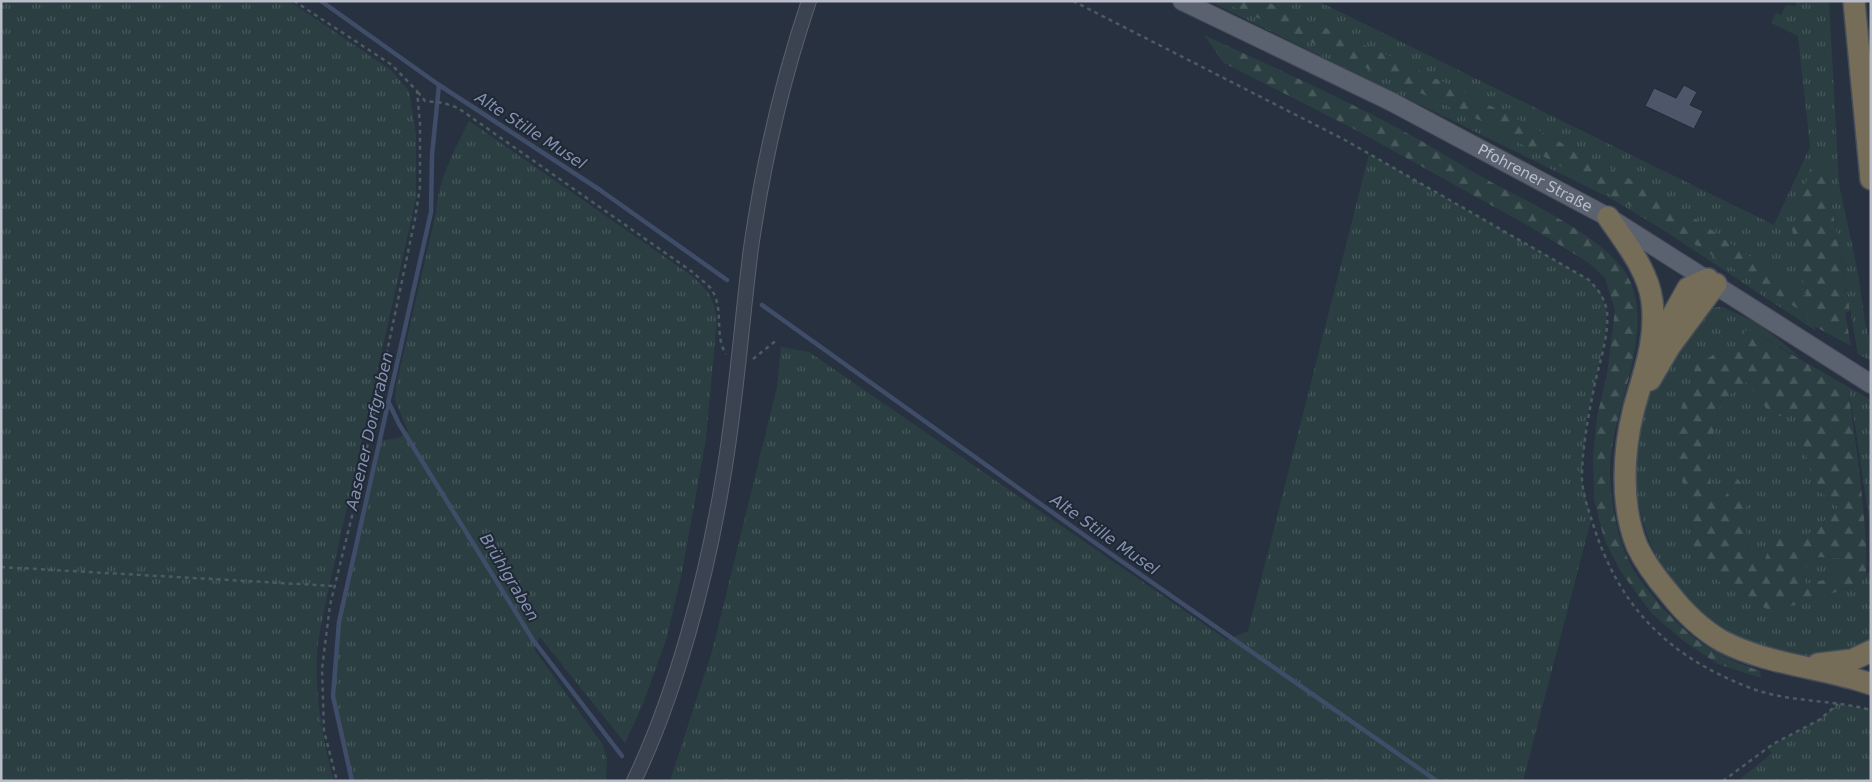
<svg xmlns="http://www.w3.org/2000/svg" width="1872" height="782" font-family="'DejaVu Sans',sans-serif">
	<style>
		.grass { fill: url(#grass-tufts) }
		.forest { fill: url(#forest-firs); fill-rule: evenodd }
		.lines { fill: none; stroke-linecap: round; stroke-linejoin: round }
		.stream { stroke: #3f4d68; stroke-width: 4.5 }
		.building { fill: #4e5769; stroke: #232a37 }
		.minor-casing { stroke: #5a616d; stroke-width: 16 }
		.major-casing { stroke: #464c59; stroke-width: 20 }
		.highway-casing { stroke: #474e5a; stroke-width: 24 }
		.path { stroke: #4a5c60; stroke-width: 2.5; stroke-dasharray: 4 4; stroke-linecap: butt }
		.minor { stroke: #3c4350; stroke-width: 14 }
		.major { stroke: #5a6270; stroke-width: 18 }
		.highway { stroke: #766d59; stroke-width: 21 }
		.labels { text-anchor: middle; stroke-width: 4; stroke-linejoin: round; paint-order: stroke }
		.street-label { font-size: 15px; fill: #b9beca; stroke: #212835 }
		.water-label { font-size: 16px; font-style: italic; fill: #8292b0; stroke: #212835 }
	</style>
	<defs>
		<pattern id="grass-tufts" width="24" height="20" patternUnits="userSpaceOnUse" patternTransform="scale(1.25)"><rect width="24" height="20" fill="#2b3f42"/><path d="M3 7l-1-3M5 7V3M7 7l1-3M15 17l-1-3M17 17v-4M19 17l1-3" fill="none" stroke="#48595c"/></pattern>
		<pattern id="forest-firs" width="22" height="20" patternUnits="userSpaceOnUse" patternTransform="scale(1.25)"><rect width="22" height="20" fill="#2b3f42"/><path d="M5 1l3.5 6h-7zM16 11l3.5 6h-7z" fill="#48595c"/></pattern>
	</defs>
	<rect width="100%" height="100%" fill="#283140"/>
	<g class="grass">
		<path d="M1,1H289L391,70L409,91L416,134V198L328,592C324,612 319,632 317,652C315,696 322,739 334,781H1Z"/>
		<polygon points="1209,1 1221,1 1481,121 1664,225 1736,270 1811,317 1816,331 1668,233 1614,200"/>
		<polygon points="1265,1 1318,1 1774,225 1810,147 1798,36 1771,23 1776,13 1781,15 1786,5 1796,6 1796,1 1829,1 1839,184 1858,273 1865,322 1871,346 1871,361 1858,354 1825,167 1807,297 1664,197 1509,115 1396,59"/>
		<path d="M469,121L692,276C708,291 713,296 717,319L706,439L682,572L667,637L643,704L625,743L540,637L534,649L603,745L607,760L606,781H352L333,696L335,661L339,622L378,441L399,438L408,431L395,400L396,386L436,213C438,180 454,151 469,121Z"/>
		<polygon points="1369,154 1589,280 1601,293 1607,312 1605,338 1587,418 1581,475 1591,520 1523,781 670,781 713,648 777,387 781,347 809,352 1227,640 1248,631"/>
		<path d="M1717,307H1723L1761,325L1802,359L1747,329L1739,350H1722L1694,549L1810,599L1846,589L1865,578L1871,568L1870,645C1854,649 1838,655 1822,657C1802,659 1778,652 1759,645C1676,614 1631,541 1636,454C1637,444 1636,433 1638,423C1647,381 1681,345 1706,311Z"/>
		<polygon points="1747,382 1772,415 1795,416 1815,487 1839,508 1800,542 1762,568 1748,553 1745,516 1748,492 1737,478 1719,506 1711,492 1710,448 1721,401"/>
		<polygon points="1847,386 1871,400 1871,532 1855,425"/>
		<polygon points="1813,557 1844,558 1844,567 1832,578 1806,584 1802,572"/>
		<polygon points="1838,704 1871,710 1871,781 1738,781 1772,753 1767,748 1819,720"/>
	</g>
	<g class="forest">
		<polygon points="1221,1 1265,1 1396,59 1509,115 1664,197 1806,296 1792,229 1812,163 1825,167 1850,311 1845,313 1851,346 1814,326 1811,317 1664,225 1481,121"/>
		<path d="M1204,35C1275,68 1347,100 1416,138C1441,152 1465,168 1491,182C1528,202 1608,239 1628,277C1653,324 1622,392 1613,441C1605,479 1614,533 1632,567C1642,586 1675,623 1692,636C1711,652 1737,663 1760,671L1761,678L1718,664L1685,642L1652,614L1621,572L1604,539L1594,499L1593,455L1597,417L1607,374L1615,310L1605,278L1589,263L1527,225L1354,129L1224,63Z"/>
		<path d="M1747,329L1847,386C1853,416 1872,558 1865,578C1855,589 1790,606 1772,612L1713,578L1694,549L1674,429L1696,365L1722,350H1739ZM1747,382L1772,416H1795L1815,487L1839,508L1800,541L1774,536L1762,567L1748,553L1745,516L1748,492L1737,478L1719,506L1711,492L1710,448L1721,401ZM1813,557L1843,558L1844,567L1832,578L1806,584L1802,572Z"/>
	</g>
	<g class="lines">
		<g class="stream">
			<polyline points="321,1 439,85 600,190 727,280"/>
			<polyline points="762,305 1091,540 1437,781"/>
			<polyline points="389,403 399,424 533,640 622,756"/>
			<polyline points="352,781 333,696 339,622 431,212 432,155 439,85"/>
		</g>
	</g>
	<polygon class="building" points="1684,85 1697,92 1690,105 1703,111 1694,129 1645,106 1654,88 1676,98"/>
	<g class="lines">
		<g class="minor-casing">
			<path id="minor" d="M634,781C676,693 706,580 722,484C736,406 741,327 751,248C763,164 782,81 809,1"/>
		</g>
		<g class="major-casing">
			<g id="major">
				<path id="s1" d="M1182,1L1390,101L1608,217L1871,384"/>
			</g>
		</g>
		<g class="highway-casing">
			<g id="highway">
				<polyline points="1854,1 1871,179"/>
				<path d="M1608,217C1625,242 1648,270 1652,301C1657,339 1644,372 1634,408C1623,451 1620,504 1637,546C1645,563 1657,579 1669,593C1683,611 1701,629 1722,641C1768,665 1822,667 1871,684"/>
				<polyline points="1655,347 1688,288 1708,279"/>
				<polyline points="1650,380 1670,346 1716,284"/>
				<polyline points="1818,664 1852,660 1871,651"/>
			</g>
		</g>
		<g class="path">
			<polyline points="294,1 392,65 417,91 420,124 420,187 415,219 355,504 330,605 322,669 324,731 337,781"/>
			<path d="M1073,1L1345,140L1589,280C1598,290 1605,298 1607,312C1609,335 1600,361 1595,383C1589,413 1583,442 1582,473C1581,489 1588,509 1593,524C1619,607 1668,656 1748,687C1788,703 1831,699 1871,710"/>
			<path d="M418,92L425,101L444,103L458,108L694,273C699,279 710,285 713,292C724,312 714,336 726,354"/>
			<polyline points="753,359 778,339"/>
			<polyline points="1,567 334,586"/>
			<polyline points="1723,781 1773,744 1819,720 1838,704"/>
		</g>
		<use href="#minor" class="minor"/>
		<use href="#major" class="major"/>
		<use href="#highway" class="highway"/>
	</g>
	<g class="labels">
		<g class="street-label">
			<text dy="5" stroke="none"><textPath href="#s1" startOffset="395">Pfohrener Straße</textPath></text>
		</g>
		<g class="water-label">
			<text transform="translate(531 130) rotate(33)" y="6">Alte Stille Musel</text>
			<text transform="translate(369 431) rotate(-77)" y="6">Aasener Dorfgraben</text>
			<text transform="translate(1105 534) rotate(35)" y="6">Alte Stille Musel</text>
			<text transform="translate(510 577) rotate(59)" y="6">Brühlgraben</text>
		</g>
	</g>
	<rect width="1872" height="782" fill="none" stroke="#b9beca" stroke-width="5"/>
</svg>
